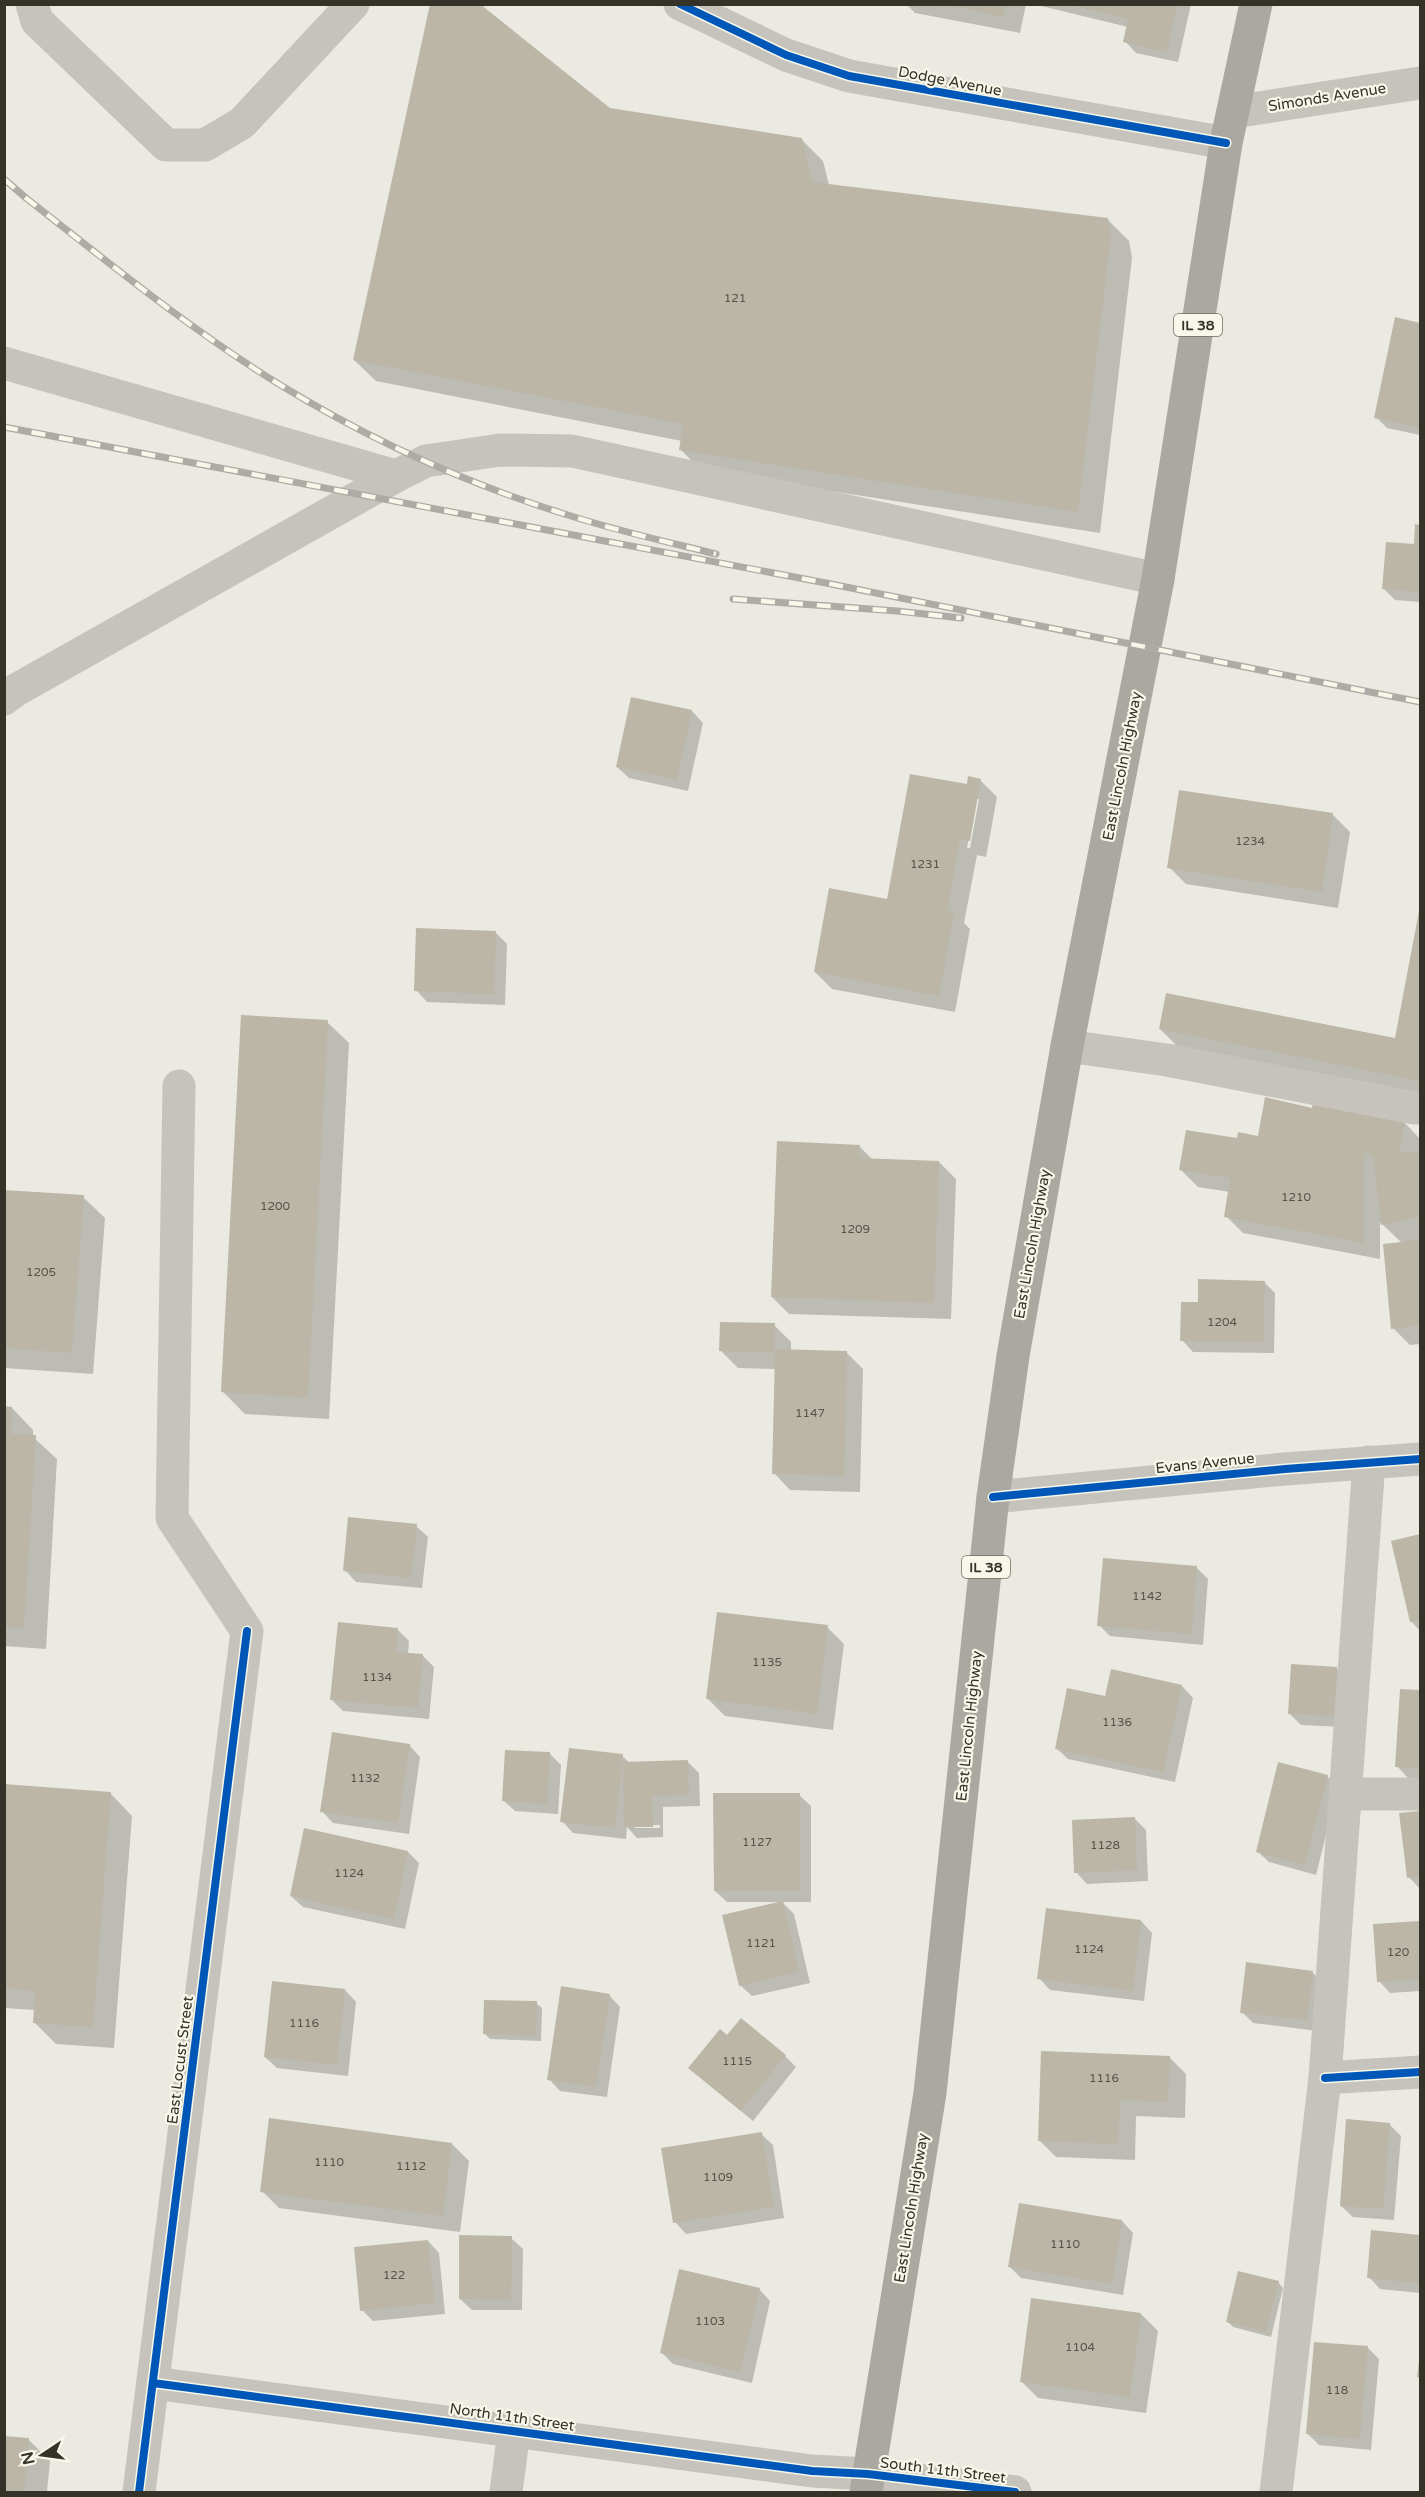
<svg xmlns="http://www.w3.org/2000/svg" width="1425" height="2497" font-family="'Varela Round',sans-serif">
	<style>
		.shadow { fill: #0003; fill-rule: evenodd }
		.building { fill: #bcb6a6 }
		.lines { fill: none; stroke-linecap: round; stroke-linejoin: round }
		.minor { stroke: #c5c3bb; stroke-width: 33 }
		.major { stroke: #aaa8a0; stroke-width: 33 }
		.rail-casing { stroke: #adaba5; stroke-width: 7 }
		.rail { stroke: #f7f7ea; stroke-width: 4.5; stroke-dasharray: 14; stroke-linecap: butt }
		.cycleway-casing { stroke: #f7f7ea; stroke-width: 11 }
		.cycleway { stroke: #0057b8; stroke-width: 8 }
		.labels { text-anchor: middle; stroke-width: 4.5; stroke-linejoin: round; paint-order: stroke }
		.number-label { font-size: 12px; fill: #575349 }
		.shield { fill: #f7f7ea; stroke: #6f6d64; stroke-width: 1.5 }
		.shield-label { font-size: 14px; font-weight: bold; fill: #35322a }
		.street-label { font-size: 15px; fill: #35322a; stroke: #f7f7ea }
	</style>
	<rect width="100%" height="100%" fill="#ebeae2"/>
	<g class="shadow">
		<polygon points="906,4 1026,4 1020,33 915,13"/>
		<polygon points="1033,4 1191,4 1178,62 1136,53 1125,41 1128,27"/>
		<polygon points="609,109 801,139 823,161 829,185 1107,219 1129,241 1132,258 1100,533 702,471 680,449 682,441 376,381 354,360"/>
		<polygon points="1397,319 1420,324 1420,435 1387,428 1376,417"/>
		<polygon points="1416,526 1420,526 1420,602 1395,600 1384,589 1416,545"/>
		<polygon points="692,711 703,723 688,791 629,778 617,767"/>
		<path d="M980,780L997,797L986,857L977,855L964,923L970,929L955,1012L832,989L815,972L889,901L968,786ZM976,799H979L970,848H967Z"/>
		<polygon points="1333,815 1350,832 1338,908 1186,884 1169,867"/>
		<polygon points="1420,913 1420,1098 1182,1051 1160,1029 1396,1040"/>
		<polygon points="495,932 507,944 505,1005 427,1002 416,990"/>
		<polygon points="327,1022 349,1043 329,1419 245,1414 223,1392"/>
		<polygon points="1313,1110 1405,1123 1420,1139 1420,1344 1410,1345 1393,1328 1402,1243 1380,1222 1380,1259 1243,1233 1226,1216 1230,1192 1198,1187 1181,1170 1238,1140 1259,1137"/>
		<polygon points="859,1146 873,1160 939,1162 956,1179 951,1319 789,1314 772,1297"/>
		<polygon points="4,1191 83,1197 105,1218 93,1374 4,1368"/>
		<polygon points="1264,1282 1275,1293 1274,1353 1193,1352 1182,1340 1200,1304"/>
		<polygon points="774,1325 791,1342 791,1351 846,1352 863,1369 860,1492 790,1490 774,1473 776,1369 738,1368 721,1351"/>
		<polygon points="4,1408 12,1408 33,1430 33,1437 57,1459 46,1649 4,1646"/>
		<polygon points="416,1526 428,1537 422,1588 356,1582 345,1570"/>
		<polygon points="1420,1536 1420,1631 1411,1621 1393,1542"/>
		<polygon points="1197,1568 1208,1579 1203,1645 1110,1636 1099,1625"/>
		<polygon points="827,1627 844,1644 833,1730 725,1716 708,1699"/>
		<polygon points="397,1629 409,1641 408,1654 423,1656 434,1667 429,1719 343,1711 332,1700"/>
		<polygon points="1336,1668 1348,1680 1345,1727 1301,1725 1289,1713"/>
		<polygon points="1182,1686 1193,1698 1175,1782 1068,1759 1056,1748 1106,1698"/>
		<polygon points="1401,1690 1420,1692 1420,1779 1408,1778 1397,1766"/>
		<polygon points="409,1745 420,1757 409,1834 333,1823 322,1811"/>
		<polygon points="550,1754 561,1765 558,1814 515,1811 503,1800"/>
		<path d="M622,1756L630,1763L688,1762L699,1773L700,1806L663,1807V1837L637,1838L627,1827L626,1839L573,1833L562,1821ZM635,1825H660V1828H635Z"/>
		<polygon points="1327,1776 1338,1787 1316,1875 1269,1862 1257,1851"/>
		<polygon points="4,1785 111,1794 132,1816 114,2048 56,2044 34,2022 35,2010 4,2008"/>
		<polygon points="799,1795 811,1806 811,1902 782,1902 794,1914 810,1983 752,1996 740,1985 779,1902 727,1902 715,1891"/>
		<polygon points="1420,1812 1420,1889 1409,1877 1401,1815"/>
		<polygon points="1134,1818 1146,1830 1148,1881 1087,1884 1076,1872"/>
		<polygon points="408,1852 419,1863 405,1929 303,1907 291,1896"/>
		<polygon points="1141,1921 1152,1933 1144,2001 1050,1990 1039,1978"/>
		<polygon points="1420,1922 1420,1991 1390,1993 1379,1981 1375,1925"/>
		<polygon points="1312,1972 1324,1984 1318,2031 1253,2023 1242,2012"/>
		<polygon points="345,1990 356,2002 348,2076 277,2068 265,2057"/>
		<polygon points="609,1995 620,2007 607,2097 560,2091 549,2079"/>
		<polygon points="536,2003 542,2008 541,2041 490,2039 484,2033"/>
		<polygon points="727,2037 785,2056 796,2067 753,2121 702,2079"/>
		<polygon points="1169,2057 1186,2074 1185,2118 1136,2116 1135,2160 1056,2157 1039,2140"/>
		<polygon points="1389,2124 1401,2136 1394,2220 1353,2217 1341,2206"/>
		<polygon points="761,2134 773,2145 784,2218 686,2234 675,2222"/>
		<polygon points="452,2144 469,2161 460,2232 279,2208 262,2191"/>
		<polygon points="1122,2221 1133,2233 1123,2295 1021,2278 1010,2267"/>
		<polygon points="1373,2232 1420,2236 1420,2293 1380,2289 1369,2277"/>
		<polygon points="511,2238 523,2249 522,2310 472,2310 460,2299"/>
		<polygon points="428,2241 439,2253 445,2314 373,2321 362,2310"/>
		<polygon points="1278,2282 1283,2288 1271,2337 1233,2327 1228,2322"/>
		<polygon points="759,2289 770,2301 752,2383 673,2364 662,2353"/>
		<polygon points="1141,2314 1158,2331 1146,2413 1038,2398 1021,2381"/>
		<polygon points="1368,2348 1379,2359 1371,2450 1319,2445 1307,2433"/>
		<polygon points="4,2437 28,2439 50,2461 47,2492 4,2492"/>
	</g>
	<g class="building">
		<polygon points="430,4 480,4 610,108 802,138 812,182 1108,218 1111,235 1078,512 679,450 683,424 353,360"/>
		<polygon points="943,4 1006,4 1003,17"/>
		<polygon points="1066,4 1177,4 1167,52 1123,42 1128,19"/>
		<polygon points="1395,317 1420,323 1420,427 1374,418"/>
		<polygon points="1415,524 1420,525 1420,592 1382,589 1386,542 1414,544"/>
		<polygon points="631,697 692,710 677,780 616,767"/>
		<polygon points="910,774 967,784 968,776 981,779 970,841 960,839 947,910 954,911 939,996 814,972 829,888 887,899"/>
		<polygon points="1179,790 1333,813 1322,892 1167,868"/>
		<polygon points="1419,911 1420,1081 1159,1029 1166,993 1395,1038"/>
		<polygon points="416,928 496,931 494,994 414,991"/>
		<polygon points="241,1015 328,1020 308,1398 221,1392"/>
		<polygon points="1265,1097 1312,1108 1313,1102 1405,1122 1399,1153 1420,1152 1420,1217 1381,1225 1373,1155 1364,1153 1364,1243 1224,1217 1230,1178 1179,1170 1186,1130 1237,1138 1238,1132 1258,1136"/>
		<polygon points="777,1141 860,1145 859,1158 939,1161 934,1303 771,1297"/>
		<polygon points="4,1190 84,1195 72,1353 4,1348"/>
		<polygon points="1420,1240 1420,1325 1391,1329 1383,1244"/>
		<polygon points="1198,1279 1265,1281 1263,1342 1180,1341 1181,1302 1198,1302"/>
		<polygon points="720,1322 775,1323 774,1349 847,1351 844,1476 772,1474 775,1353 719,1351"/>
		<polygon points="4,1406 12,1407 11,1434 36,1435 24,1628 4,1627"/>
		<polygon points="348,1517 417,1524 411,1578 343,1571"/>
		<polygon points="1420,1534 1420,1620 1410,1622 1391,1541"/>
		<polygon points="1103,1558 1197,1566 1192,1634 1097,1626"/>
		<polygon points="717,1612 828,1625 817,1714 706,1699"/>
		<polygon points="338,1622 398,1628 396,1652 423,1654 418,1708 330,1700"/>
		<polygon points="1291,1664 1337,1667 1334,1716 1288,1714"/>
		<polygon points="1111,1669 1182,1685 1163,1772 1055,1749 1067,1688 1105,1696"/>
		<polygon points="1400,1689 1420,1690 1420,1769 1395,1767"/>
		<polygon points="332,1732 410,1744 398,1823 320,1812"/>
		<polygon points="569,1748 623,1754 615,1828 560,1822"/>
		<polygon points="505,1750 550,1752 547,1804 502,1801"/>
		<polygon points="688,1760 689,1795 652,1796 653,1827 624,1827 623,1762"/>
		<polygon points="1278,1762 1328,1775 1305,1865 1256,1852"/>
		<polygon points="4,1784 111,1792 93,2027 33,2023 35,1991 4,1988"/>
		<polygon points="713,1793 800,1793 800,1891 714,1891"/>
		<polygon points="1420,1811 1420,1876 1407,1878 1399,1813"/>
		<polygon points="1135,1817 1137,1870 1074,1873 1072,1820"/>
		<polygon points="304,1828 408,1851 394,1919 290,1896"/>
		<polygon points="783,1901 799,1972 739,1986 722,1915"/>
		<polygon points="1046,1908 1141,1920 1133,1991 1037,1979"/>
		<polygon points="1420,1921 1420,1979 1377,1982 1373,1924"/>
		<polygon points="1246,1962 1313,1971 1307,2020 1240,2013"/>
		<polygon points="272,1981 345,1989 337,2065 264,2057"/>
		<polygon points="561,1986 610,1994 596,2087 547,2080"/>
		<polygon points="484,2000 537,2001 536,2036 483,2034"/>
		<polygon points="741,2018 786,2055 741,2111 688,2068 720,2029 727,2035"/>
		<polygon points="1041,2051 1170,2056 1168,2102 1120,2100 1118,2144 1038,2141"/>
		<polygon points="269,2118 452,2143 443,2216 260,2192"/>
		<polygon points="1346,2119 1390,2123 1383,2209 1340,2206"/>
		<polygon points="762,2132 774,2207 673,2223 661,2148"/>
		<polygon points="1019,2203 1122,2220 1112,2284 1008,2267"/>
		<polygon points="1371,2230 1420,2235 1420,2283 1367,2278"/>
		<polygon points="459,2235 512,2236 511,2300 459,2299"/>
		<polygon points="428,2240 435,2303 360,2311 354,2247"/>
		<polygon points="679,2269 760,2288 740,2372 660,2353"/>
		<polygon points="1238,2271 1279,2281 1266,2332 1226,2322"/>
		<polygon points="1031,2298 1141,2313 1130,2397 1020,2382"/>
		<polygon points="1314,2342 1368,2346 1360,2439 1306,2434"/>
		<polygon points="1419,2361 1420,2361 1420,2378 1417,2377"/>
		<polygon points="4,2436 29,2438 24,2492 4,2492"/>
	</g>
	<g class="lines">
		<g class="minor">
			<polyline points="32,4 37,21 166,145 205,145 242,123 353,4"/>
			<polyline points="680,4 786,55 849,76 1226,143"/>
			<polyline points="1233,112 1420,83"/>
			<polyline points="4,363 396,476"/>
			<polyline points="4,699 16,690 396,476 426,461 500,450 572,451 1158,579"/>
			<polyline points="1067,1046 1167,1060 1415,1108"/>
			<polyline points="993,1497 1285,1469 1420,1459"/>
			<polyline points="1345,1794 1420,1794"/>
			<polyline points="1325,2078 1420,2072"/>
			<polyline points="153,2383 812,2471 868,2474 1015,2492"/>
			<polyline points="139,2492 247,1631 172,1518 179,1086"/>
			<polyline points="506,2492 514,2431"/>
			<polyline points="1276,2492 1325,2078 1369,1462"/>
		</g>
		<polyline class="major" points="866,2492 930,2093 993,1497 1013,1356 1067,1046 1158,579 1226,143 1256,4"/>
		<g class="rail-casing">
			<g id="rail">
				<path d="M4,179L26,198C109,263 192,331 282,386C372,441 470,485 571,516C618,531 668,542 716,554"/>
				<polyline points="4,427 826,583 1420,702"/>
				<polyline points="733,599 897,611 961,618"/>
			</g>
		</g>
		<use href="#rail" class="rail"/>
		<g class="cycleway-casing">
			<g id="cycleway">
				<polyline points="680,4 786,55 849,76 1226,143"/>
				<polyline points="993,1497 1285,1469 1420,1459"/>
				<polyline points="1325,2078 1420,2072"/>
				<polyline points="153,2383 812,2471 868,2474 1015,2492"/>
				<polyline points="139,2492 247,1631"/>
			</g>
		</g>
		<use href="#cycleway" class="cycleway"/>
	</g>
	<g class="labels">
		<g class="number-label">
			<text x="735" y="302">121</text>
			<text x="1250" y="845">1234</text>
			<text x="925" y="868">1231</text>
			<text x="1296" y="1201">1210</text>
			<text x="275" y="1210">1200</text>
			<text x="855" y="1233">1209</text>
			<text x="41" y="1276">1205</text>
			<text x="1222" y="1326">1204</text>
			<text x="810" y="1417">1147</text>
			<text x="1147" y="1600">1142</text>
			<text x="767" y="1666">1135</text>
			<text x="377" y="1681">1134</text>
			<text x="1117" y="1726">1136</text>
			<text x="365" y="1782">1132</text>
			<text x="757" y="1846">1127</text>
			<text x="1105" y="1849">1128</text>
			<text x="349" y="1877">1124</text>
			<text x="761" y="1947">1121</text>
			<text x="1089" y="1953">1124</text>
			<text x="1398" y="1956">120</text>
			<text x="304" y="2027">1116</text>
			<text x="737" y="2065">1115</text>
			<text x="1104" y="2082">1116</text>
			<text x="329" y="2166">1110</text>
			<text x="411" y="2170">1112</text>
			<text x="718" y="2181">1109</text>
			<text x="1065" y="2248">1110</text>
			<text x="394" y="2279">122</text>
			<text x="710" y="2325">1103</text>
			<text x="1080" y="2351">1104</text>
			<text x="1337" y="2394">118</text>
		</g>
		<g class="shield">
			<rect x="1174" y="314" width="48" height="22" rx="4.5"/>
			<rect x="962" y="1556" width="48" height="22" rx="4.5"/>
		</g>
		<g class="shield-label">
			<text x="1198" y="330">IL 38</text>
			<text x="986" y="1572">IL 38</text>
		</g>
		<g class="street-label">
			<text transform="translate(950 81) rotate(11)" y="5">Dodge Avenue</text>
			<text transform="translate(1327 97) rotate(-9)" y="5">Simonds Avenue</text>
			<text transform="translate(1122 766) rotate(-79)" y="5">East Lincoln Highway</text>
			<text transform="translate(1032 1244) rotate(-80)" y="5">East Lincoln Highway</text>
			<text transform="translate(1205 1463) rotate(-6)" y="5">Evans Avenue</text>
			<text transform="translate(969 1726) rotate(-84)" y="5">East Lincoln Highway</text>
			<text transform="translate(180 2060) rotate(-83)" y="5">East Locust Street</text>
			<text transform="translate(911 2208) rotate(-81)" y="5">East Lincoln Highway</text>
			<text transform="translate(512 2417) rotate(8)" y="5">North 11th Street</text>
			<text transform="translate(943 2470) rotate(7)" y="5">South 11th Street</text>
		</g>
	</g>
	<rect width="1425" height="2497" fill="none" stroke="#35322a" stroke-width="12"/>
	<g transform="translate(42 2455) rotate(257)" stroke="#f7f7ea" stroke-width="4.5" paint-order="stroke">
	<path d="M0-4.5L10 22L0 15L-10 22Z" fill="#35322a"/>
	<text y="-9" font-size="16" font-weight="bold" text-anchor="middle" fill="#35322a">N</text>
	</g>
</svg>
